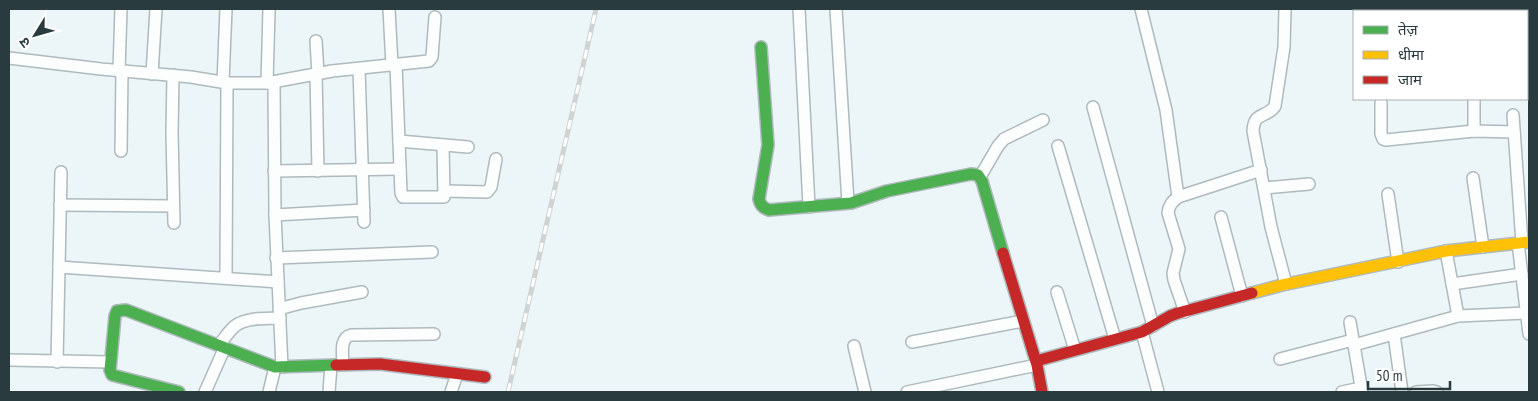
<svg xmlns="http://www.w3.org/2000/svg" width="1538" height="401" font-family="'PT Sans Narrow','Noto Sans Devanagari',sans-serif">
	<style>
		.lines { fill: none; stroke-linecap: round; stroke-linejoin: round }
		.street-casing { stroke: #aebabd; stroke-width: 14 }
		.fast-casing { stroke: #aebabd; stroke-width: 14 }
		.slow-casing { stroke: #aebabd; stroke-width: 14 }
		.jam-casing { stroke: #aebabd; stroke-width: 14 }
		.street { stroke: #fcfefe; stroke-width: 11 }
		.fast { stroke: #4caf50; stroke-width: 11 }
		.slow { stroke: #ffc107; stroke-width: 11 }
		.jam { stroke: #c62828; stroke-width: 11 }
		.rail-casing { stroke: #cfd3d3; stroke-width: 5 }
		.rail { stroke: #fff; stroke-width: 3; stroke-dasharray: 9; stroke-linecap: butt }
	</style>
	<rect width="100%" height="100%" fill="#ecf5f7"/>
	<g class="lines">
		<g class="street-casing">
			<g id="street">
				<polyline points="389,9 392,65"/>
				<polyline points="799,9 809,207"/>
				<polyline points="836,9 848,203"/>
				<polyline points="1141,9 1166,110 1178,197"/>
				<path d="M1285,9L1284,47L1275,106C1266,119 1254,111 1253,131L1271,227L1286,284"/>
				<polyline points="1473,9 1473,11"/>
				<polyline points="316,41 318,74"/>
				<polyline points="9,58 101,69 191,77 227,83 267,83 332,71 429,61 432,57 435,17"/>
				<polyline points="396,65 401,193 403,197 444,197 443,145"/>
				<polyline points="359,69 364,222"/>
				<polyline points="119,71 121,9"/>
				<polyline points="152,74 156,9"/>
				<polyline points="316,74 318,171"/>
				<polyline points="173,75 172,133 174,223"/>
				<polyline points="223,82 226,9"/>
				<polyline points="274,82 275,215 282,367"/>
				<polyline points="267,83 269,10"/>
				<polyline points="1474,99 1474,131"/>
				<polyline points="1381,103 1381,134 1383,139 1386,140 1474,131 1514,132"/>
				<polyline points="1093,107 1153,326"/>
				<polyline points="1513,115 1522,243"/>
				<polyline points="399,141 468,147"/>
				<polyline points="1058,146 1115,339"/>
				<polyline points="121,151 122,71"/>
				<polyline points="274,171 400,169"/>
				<polyline points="980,177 998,146 1004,139 1043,120"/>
				<polyline points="1473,178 1483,247"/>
				<polyline points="1264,188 1309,184"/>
				<polyline points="445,191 487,192 491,187 496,159"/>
				<polyline points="1388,194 1398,262"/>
				<polyline points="60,205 173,206"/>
				<polyline points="275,215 364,210"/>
				<polyline points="1221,217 1242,296"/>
				<polyline points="1518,243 1529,334"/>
				<polyline points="1446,251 1458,316"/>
				<polyline points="276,258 432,252"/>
				<polyline points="59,267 278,282"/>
				<polyline points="226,278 227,83"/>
				<polyline points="1452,284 1522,274"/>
				<polyline points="1057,292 1075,350"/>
				<polyline points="279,309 301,303 362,292"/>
				<path d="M1185,312L1174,280L1173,273L1179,249L1168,213C1169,205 1172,202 1178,197L1261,170"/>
				<polyline points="1350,322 1362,392"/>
				<polyline points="1142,332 1158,392"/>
				<polyline points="1394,334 1402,392"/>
				<polyline points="912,342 1023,321"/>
				<path d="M219,345C224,339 229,331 235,326C247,317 265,319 280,318"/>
				<polyline points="1354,345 1458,316 1527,313"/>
				<polyline points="854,346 865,392"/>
				<polyline points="1280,359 1353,340"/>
				<polyline points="9,360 110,362"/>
				<polyline points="57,362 61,172"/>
				<path d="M343,365C343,355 339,338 351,335L434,334"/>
				<polyline points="205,392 225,347"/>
				<polyline points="269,392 275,367"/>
				<polyline points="329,392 331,366"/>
				<polyline points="451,392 457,374"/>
				<polyline points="907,392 1037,365"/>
				<polyline points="1342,392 1361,388"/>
				<polyline points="1416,392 1433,391 1437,392"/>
			</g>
		</g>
		<g class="fast-casing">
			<g id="fast">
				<path d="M761,47L768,145L759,199C760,205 763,208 769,210L851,203L887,191L971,174L978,175L982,181L1003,253"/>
				<polyline points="179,392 112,375 110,370 115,316 117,311 126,310 275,367 336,365"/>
			</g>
		</g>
		<g class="slow-casing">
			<polyline id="slow" points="1252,293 1282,285 1446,251 1529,242"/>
		</g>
		<g class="jam-casing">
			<g id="jam">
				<polyline points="1003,253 1037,365 1042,392"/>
				<polyline points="1036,361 1142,332 1170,316 1178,313 1252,293"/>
				<polyline points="336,365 380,364 485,377"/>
			</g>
		</g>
		<use href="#street" class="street"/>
		<use href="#fast" class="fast"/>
		<use href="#slow" class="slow"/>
		<use href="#jam" class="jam"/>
		<g class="rail-casing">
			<polyline id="rail" points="508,392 596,9"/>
		</g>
		<use href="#rail" class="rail"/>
	</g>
	<rect width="1538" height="401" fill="none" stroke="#293b3f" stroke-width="20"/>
	<rect x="1353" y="10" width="175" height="90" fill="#ffffff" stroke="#a9b1b2"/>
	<rect x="1363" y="26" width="25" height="8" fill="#4caf50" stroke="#a9b1b2"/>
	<text x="1398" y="35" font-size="15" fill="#293b3f">तेज़</text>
	<rect x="1363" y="51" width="25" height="8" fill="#ffc107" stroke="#a9b1b2"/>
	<text x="1398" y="60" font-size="15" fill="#293b3f">धीमा</text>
	<rect x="1363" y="76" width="25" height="8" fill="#c62828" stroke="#a9b1b2"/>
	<text x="1398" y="85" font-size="15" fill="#293b3f">जाम</text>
	<g transform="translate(35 35) rotate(233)" stroke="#ffffff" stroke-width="4" paint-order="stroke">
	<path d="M0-4L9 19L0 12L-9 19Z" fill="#293b3f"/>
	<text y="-8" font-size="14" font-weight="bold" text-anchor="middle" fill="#293b3f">उ</text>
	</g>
	<path d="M1368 381v8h82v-8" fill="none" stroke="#293b3f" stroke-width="2.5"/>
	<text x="1376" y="381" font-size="15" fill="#293b3f" stroke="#ffffff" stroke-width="4" paint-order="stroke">50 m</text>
</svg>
